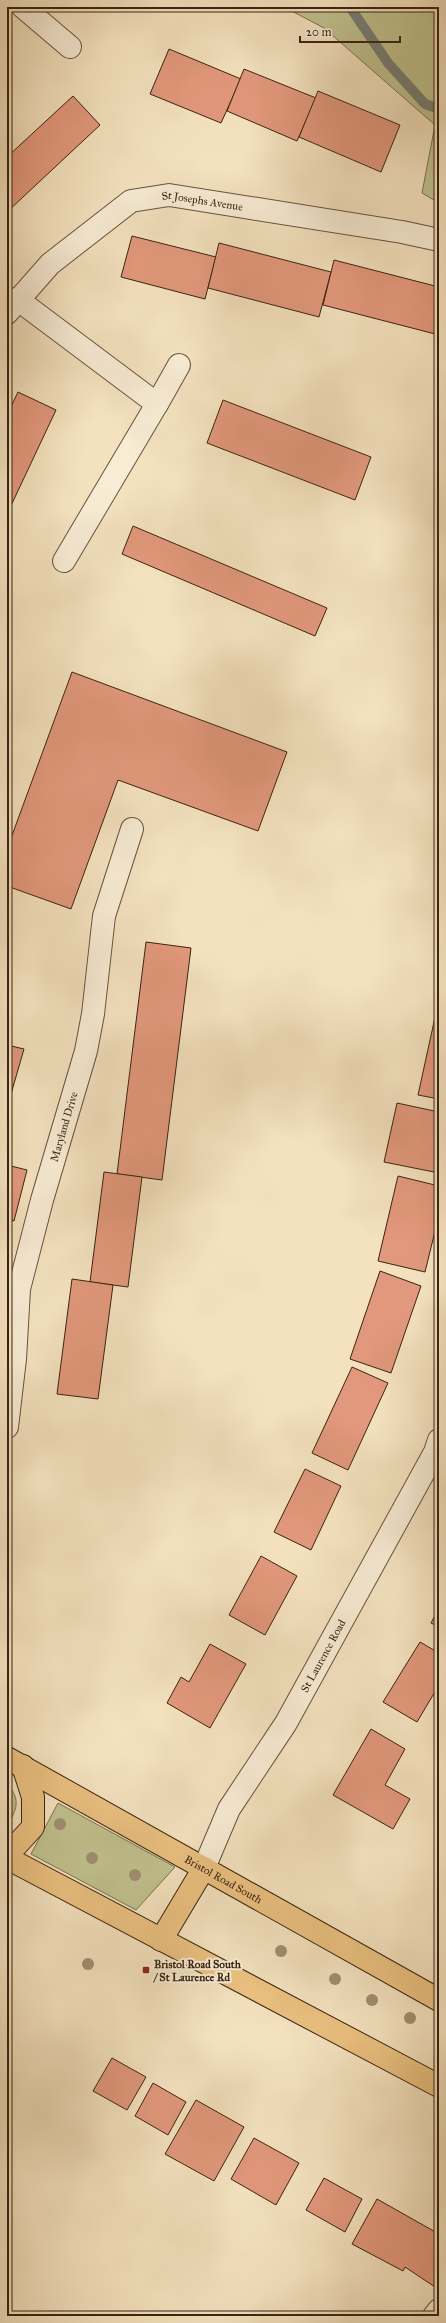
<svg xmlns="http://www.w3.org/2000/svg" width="446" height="2323" font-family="'IM FELL Great Primer',serif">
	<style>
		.green { fill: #c0c28f; stroke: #7c7250 }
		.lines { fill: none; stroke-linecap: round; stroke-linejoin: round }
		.stream { stroke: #767f77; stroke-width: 10 }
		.building { fill: #e2987c; stroke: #392312 }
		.minor-casing { stroke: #68533d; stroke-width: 24 }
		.highway-casing { stroke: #392312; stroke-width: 24 }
		.minor { stroke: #f8ecd5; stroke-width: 22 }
		.highway { stroke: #eac180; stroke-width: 22 }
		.tree { fill: #a08f71 }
		.poi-dot { fill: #8f2418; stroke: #f8ecd5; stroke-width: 1.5 }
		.labels { text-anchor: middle; stroke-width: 4; stroke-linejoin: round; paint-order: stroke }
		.street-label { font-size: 11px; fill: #392312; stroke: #f8ecd5 }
		.poi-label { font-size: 11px; font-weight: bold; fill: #392312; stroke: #f8ecd5; text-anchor: start }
	</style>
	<rect width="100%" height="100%" fill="#f4e2bf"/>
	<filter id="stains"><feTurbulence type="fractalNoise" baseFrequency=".005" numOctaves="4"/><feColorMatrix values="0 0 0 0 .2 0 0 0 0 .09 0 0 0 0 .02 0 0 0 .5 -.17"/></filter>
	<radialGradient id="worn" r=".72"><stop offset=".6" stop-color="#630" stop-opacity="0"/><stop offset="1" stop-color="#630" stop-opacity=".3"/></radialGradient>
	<g class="green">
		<polygon points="284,7 439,7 439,203 422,193 435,125 324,28"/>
		<path d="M7,1784C22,1800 16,1810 7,1827Z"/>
		<polygon points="58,1803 175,1867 136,1910 31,1854"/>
	</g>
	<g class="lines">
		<polyline class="stream" points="350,7 388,63 425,104 439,109"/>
	</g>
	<g class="building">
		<polygon points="169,49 241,79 221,123 150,94"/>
		<polygon points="244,69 316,98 297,141 227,111"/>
		<polygon points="318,91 400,125 381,172 299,137"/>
		<polygon points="73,96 100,125 7,212 7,157"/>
		<polygon points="132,236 216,257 205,299 121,277"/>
		<polygon points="219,243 331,272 319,317 208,288"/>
		<polygon points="334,260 439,287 439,335 323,305"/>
		<polygon points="18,392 56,410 8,512 7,415"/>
		<polygon points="223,400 371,457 355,500 207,443"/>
		<polygon points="133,526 327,608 315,636 122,554"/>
		<polygon points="72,672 287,752 258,831 118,780 71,909 7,886 7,849"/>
		<polygon points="146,942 191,948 162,1180 117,1174"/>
		<polygon points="439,999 439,1099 418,1095"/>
		<polygon points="7,1045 24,1049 11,1094 7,1093"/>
		<polygon points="397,1103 439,1112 439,1173 384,1162"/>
		<polygon points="7,1165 27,1170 14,1221 7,1219"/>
		<polygon points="104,1172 142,1177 128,1287 90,1282"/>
		<polygon points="398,1176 439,1186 439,1215 425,1272 378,1261"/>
		<polygon points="380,1271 421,1286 391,1373 350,1359"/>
		<polygon points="72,1279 113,1285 98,1399 57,1394"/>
		<polygon points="352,1367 388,1383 348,1470 312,1453"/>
		<polygon points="305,1469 341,1486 311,1550 274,1532"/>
		<polygon points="261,1556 297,1576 265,1635 229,1615"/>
		<polygon points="439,1608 439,1627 431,1623"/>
		<polygon points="420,1642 439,1653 439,1685 417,1722 383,1702"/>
		<polygon points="210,1644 246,1664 210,1728 167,1703 181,1677 189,1682"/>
		<polygon points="371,1729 405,1749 385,1785 410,1799 393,1829 333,1795"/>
		<polygon points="112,2058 146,2077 127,2110 93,2091"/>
		<polygon points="153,2083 186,2102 168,2135 135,2116"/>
		<polygon points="196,2100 244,2127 214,2181 165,2154"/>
		<polygon points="254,2138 299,2163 276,2205 231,2179"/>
		<polygon points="324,2178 362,2199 345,2232 306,2210"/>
		<polygon points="377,2199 439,2234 438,2289 405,2267 403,2271 352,2244"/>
	</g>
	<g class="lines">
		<g class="minor-casing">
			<g id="minor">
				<polyline points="23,7 70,47"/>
				<polyline points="17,299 157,404 64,561"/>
				<path id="s1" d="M7,313L50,264L131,201L169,195L402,232L439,240"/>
				<polyline points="157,404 179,365"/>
				<path id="s2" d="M7,1427L15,1359L19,1289L42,1200L86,1051L93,1014L104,916L132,829"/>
				<path id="s3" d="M204,1868L229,1809L286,1723L435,1452L439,1440"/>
				<polyline points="434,2316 439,2310"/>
			</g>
		</g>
		<g class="highway-casing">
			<g id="highway">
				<path id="s4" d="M7,1758L439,2000"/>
				<polyline points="7,1851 12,1850 33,1827 33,1797 23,1766"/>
				<polyline points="7,1858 439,2086"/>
				<polyline points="161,1940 204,1868"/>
			</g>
		</g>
		<use href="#minor" class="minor"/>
		<use href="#highway" class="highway"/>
	</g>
	<g class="tree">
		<circle cx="60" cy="1824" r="6"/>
		<circle cx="92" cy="1858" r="6"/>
		<circle cx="135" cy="1875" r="6"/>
		<circle cx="281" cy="1951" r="6"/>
		<circle cx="88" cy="1964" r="6"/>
		<circle cx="335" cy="1979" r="6"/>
		<circle cx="372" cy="2000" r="6"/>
		<circle cx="410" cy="2018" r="6"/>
	</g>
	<rect class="poi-dot" x="142" y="1966" width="8" height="8" rx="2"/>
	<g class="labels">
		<g class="street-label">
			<text dy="4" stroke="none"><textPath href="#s1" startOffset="240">St Josephs Avenue</textPath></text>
			<text dy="4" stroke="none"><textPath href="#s2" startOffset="307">Maryland Drive</textPath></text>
			<text dy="4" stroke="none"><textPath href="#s3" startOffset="244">St Laurence Road</textPath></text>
			<text dy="4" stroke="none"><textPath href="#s4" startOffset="248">Bristol Road South</textPath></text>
		</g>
		<g class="poi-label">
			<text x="154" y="1968">Bristol Road South<tspan x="154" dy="13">/ St Laurence Rd</tspan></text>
		</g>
	</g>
	<rect width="446" height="2323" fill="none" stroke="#f4e2bf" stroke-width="24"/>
	<rect x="8" y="8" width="430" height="2307" fill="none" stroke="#392312" stroke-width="2"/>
	<rect x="12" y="12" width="422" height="2299" fill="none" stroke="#392312"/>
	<path d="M300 36v6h100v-6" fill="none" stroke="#392312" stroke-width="2"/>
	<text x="306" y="36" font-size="12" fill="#392312" stroke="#f8ecd5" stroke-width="3" paint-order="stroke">20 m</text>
	<rect width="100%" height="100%" filter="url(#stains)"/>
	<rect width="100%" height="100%" fill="url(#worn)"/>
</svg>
